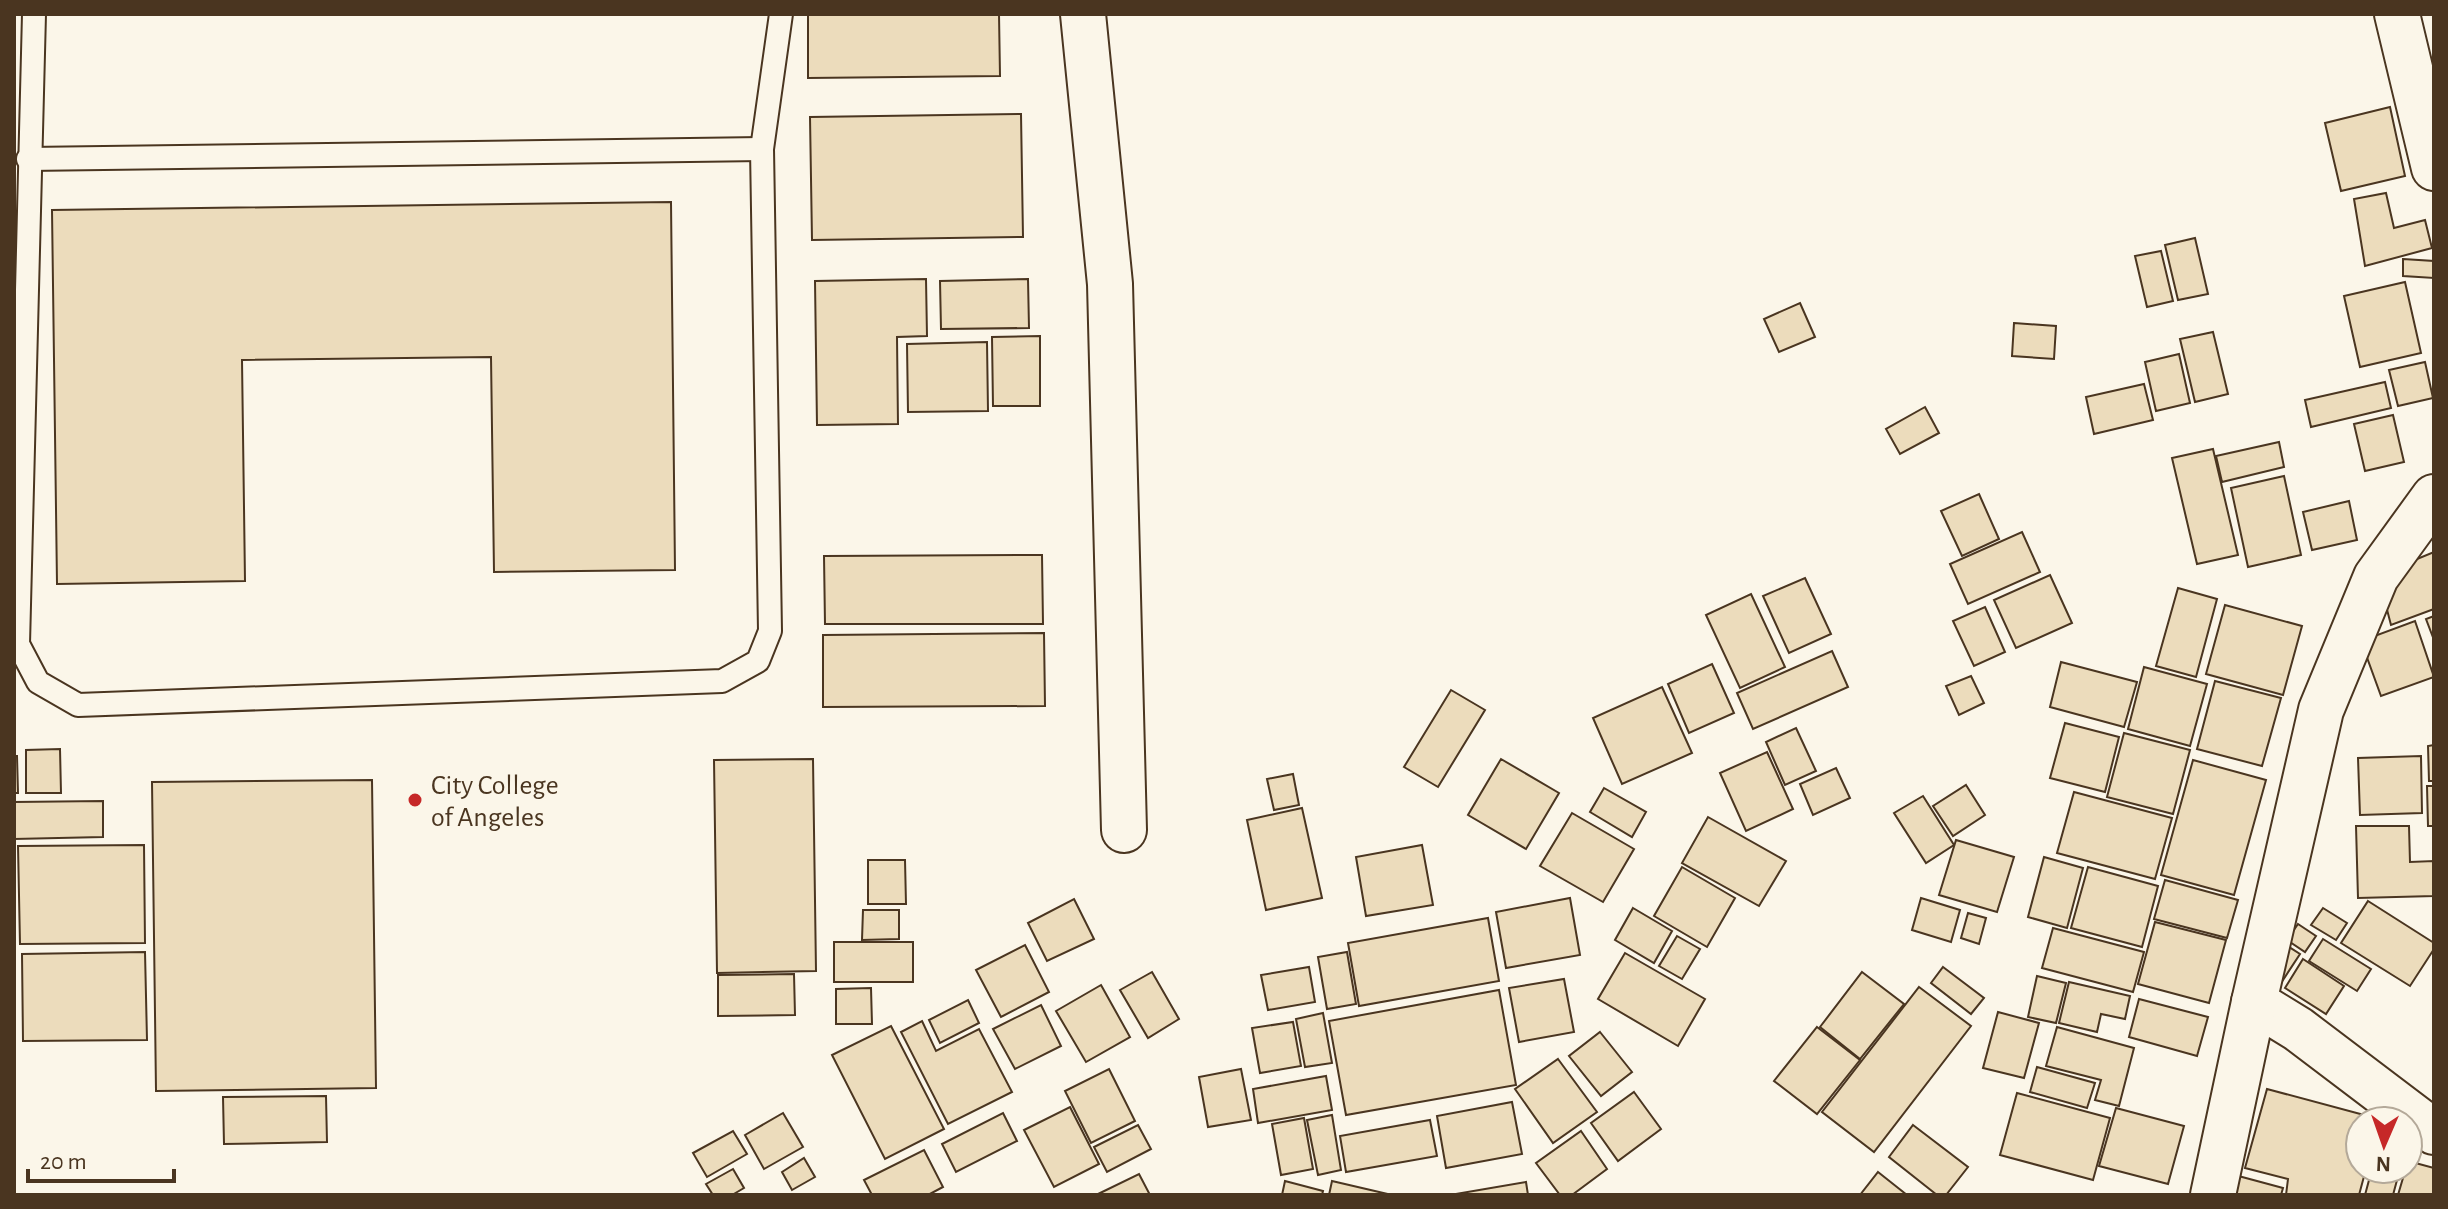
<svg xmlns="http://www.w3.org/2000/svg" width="2448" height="1209" font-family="'Alegreya Sans',sans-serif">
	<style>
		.building { fill: #ecdcbc; stroke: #4a3520; stroke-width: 2 }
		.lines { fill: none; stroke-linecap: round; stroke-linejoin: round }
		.service-casing { stroke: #4a3520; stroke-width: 26 }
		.minor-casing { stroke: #4a3520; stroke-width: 48 }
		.service { stroke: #fbf6e9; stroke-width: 22 }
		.minor { stroke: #fbf6e9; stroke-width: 44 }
		.poi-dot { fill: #c62828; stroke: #fbf6e9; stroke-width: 3 }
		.labels { text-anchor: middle; stroke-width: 6; stroke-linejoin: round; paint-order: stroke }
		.poi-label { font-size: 28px; fill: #4a3520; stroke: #fbf6e9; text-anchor: start }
	</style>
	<rect width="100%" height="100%" fill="#fbf6e9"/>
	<g class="building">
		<polygon points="808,14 999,14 1000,76 808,78"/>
		<polygon points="2390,107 2405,176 2341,191 2325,123"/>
		<polygon points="1021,114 1023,237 812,240 810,117"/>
		<polygon points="2386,193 2394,228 2425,220 2432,248 2365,266 2354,199"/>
		<polygon points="671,202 675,570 494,572 491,357 242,360 245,581 57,584 52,210"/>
		<polygon points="2195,238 2208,294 2178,300 2165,245"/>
		<polygon points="2161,251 2173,301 2147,307 2135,256"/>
		<polygon points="2403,259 2434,261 2434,278 2403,276"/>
		<polygon points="926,279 927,336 897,337 898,424 817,425 815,281"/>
		<polygon points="1028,279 1029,328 941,329 940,281"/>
		<polygon points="2405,282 2421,353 2360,367 2344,296"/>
		<polygon points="1800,303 1815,337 1779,352 1764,319"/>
		<polygon points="2014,323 2056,326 2054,359 2012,356"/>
		<polygon points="2213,332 2228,394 2195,402 2180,339"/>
		<polygon points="1040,336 1040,406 993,406 992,337"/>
		<polygon points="987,342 988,411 908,412 907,344"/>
		<polygon points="2179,354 2190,403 2156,411 2145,362"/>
		<polygon points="2425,362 2433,398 2398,406 2389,370"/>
		<polygon points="2385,382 2391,408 2311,427 2305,400"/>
		<polygon points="2144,384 2153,420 2094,434 2086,397"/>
		<polygon points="1925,407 1939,433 1900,454 1886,429"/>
		<polygon points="2393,415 2404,462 2365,471 2354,424"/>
		<polygon points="2279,442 2284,467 2222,482 2216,456"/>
		<polygon points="2213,449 2238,555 2197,564 2172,458"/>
		<polygon points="2284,476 2301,555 2248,567 2231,488"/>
		<polygon points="1979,494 1999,539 1962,556 1941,511"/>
		<polygon points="2349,501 2357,540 2312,550 2303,512"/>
		<polygon points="2022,532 2040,572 1968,604 1950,564"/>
		<polygon points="2434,552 2434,609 2391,625 2378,575"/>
		<polygon points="1042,555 1043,624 825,624 824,556"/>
		<polygon points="2050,575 2072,623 2016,648 1994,600"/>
		<polygon points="1805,578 1831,634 1789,653 1763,596"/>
		<polygon points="2178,588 2217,599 2196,677 2156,666"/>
		<polygon points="1751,594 1785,667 1740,688 1706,615"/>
		<polygon points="2225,605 2302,626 2283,695 2206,674"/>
		<polygon points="1985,607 2005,652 1974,666 1953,621"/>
		<polygon points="2434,616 2434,640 2426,619"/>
		<polygon points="2415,621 2434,677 2381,696 2361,641"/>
		<polygon points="1044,633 1045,706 823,707 823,635"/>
		<polygon points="1832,651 1848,687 1753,729 1737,693"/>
		<polygon points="2061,662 2137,682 2124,727 2050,707"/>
		<polygon points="1712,664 1734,713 1689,733 1668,684"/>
		<polygon points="2144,667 2207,684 2190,746 2128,729"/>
		<polygon points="1971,676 1984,703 1959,715 1946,686"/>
		<polygon points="2215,681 2281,698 2262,766 2197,749"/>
		<polygon points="1662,687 1692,753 1622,784 1593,718"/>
		<polygon points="1451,690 1485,710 1438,787 1404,767"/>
		<polygon points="2065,723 2119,737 2105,792 2050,778"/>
		<polygon points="1796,728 1816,771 1785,785 1766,742"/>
		<polygon points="2124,733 2190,750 2173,814 2107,797"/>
		<polygon points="2434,745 2434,781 2429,781 2428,746"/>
		<polygon points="60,749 61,793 26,793 26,750"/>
		<polygon points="1767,752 1793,809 1746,831 1720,773"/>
		<polygon points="14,756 17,756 18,793 14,793"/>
		<polygon points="2421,756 2422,813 2360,815 2358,758"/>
		<polygon points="813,759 816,971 717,973 714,760"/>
		<polygon points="1501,759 1559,793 1526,849 1468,815"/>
		<polygon points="2193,760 2266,780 2234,895 2161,875"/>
		<polygon points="1836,768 1850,798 1813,815 1800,784"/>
		<polygon points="1293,774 1299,805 1274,810 1267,779"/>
		<polygon points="372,780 376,1088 156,1091 152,782"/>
		<polygon points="1966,785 1985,815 1953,836 1933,806"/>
		<polygon points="2427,786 2434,786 2434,826 2428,826"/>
		<polygon points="1604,788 1646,812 1632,837 1590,812"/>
		<polygon points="2074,792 2172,818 2155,879 2057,853"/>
		<polygon points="1923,796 1954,845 1926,863 1894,813"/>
		<polygon points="103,801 103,837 14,839 14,802"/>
		<polygon points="1302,808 1322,898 1266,910 1247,820"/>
		<polygon points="1572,813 1634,849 1603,902 1540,866"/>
		<polygon points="1708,817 1786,861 1759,906 1682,863"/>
		<polygon points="2356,826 2409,826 2410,862 2434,861 2434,896 2358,898"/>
		<polygon points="1956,840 2014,857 1997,912 1939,895"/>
		<polygon points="144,845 145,943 20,944 18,846"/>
		<polygon points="1422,845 1433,905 1366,916 1356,857"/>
		<polygon points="2044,857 2083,868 2067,928 2028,917"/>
		<polygon points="868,860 905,860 906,904 868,904"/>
		<polygon points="1682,867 1735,898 1707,947 1654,916"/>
		<polygon points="2088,867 2158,886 2142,947 2071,928"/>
		<polygon points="2165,880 2238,900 2227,938 2154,919"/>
		<polygon points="1570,898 1580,955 1506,968 1496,912"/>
		<polygon points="1921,898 1960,910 1951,942 1912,930"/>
		<polygon points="1074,899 1094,939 1047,961 1028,923"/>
		<polygon points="2368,901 2434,943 2434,949 2410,986 2341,943"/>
		<polygon points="1633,908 1672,931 1654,963 1615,940"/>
		<polygon points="2323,908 2347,923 2336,940 2311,925"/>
		<polygon points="863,910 899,910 899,939 862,940"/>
		<polygon points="1968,913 1986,918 1979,944 1961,938"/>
		<polygon points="1488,918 1499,981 1359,1006 1348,943"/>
		<polygon points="2155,922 2226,940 2209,1003 2138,984"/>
		<polygon points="2298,924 2316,936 2305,952 2287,940"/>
		<polygon points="2053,928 2144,952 2133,992 2042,968"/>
		<polygon points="1677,936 1700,949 1682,979 1659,966"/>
		<polygon points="2275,938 2300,954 2283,980 2263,964"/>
		<polygon points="2323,939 2371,969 2357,991 2309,961"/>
		<rect x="834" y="942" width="79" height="40"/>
		<polygon points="1025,945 1049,992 1001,1017 976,970"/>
		<polygon points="145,952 147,1040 23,1041 22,954"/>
		<polygon points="1347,952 1356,1004 1327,1009 1318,957"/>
		<polygon points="1625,953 1705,999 1678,1046 1598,999"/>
		<polygon points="2303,959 2344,986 2326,1014 2285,988"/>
		<polygon points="1309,967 1315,1002 1268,1010 1261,975"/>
		<polygon points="1943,967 1984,998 1971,1014 1931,983"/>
		<polygon points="1152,972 1179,1019 1148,1038 1120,990"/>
		<polygon points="1862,972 1904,1004 1860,1059 1820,1027"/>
		<polygon points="794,974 795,1015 718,1016 718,975"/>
		<polygon points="2037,976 2066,983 2056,1023 2028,1017"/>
		<polygon points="1564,979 1574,1032 1519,1042 1509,988"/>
		<polygon points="2069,982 2130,996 2125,1019 2101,1014 2097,1032 2059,1023"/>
		<polygon points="1101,985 1130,1037 1086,1062 1056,1011"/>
		<polygon points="1919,987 1971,1026 1874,1152 1822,1112"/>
		<polygon points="871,988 872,1024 836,1024 836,989"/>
		<polygon points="1499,990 1516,1085 1346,1115 1329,1021"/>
		<polygon points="2139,999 2208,1017 2197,1056 2129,1037"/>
		<polygon points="968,1000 979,1023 940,1043 929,1020"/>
		<polygon points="1041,1005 1061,1046 1015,1069 993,1029"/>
		<polygon points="1998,1012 2039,1023 2024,1078 1983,1068"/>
		<polygon points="1323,1013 1332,1063 1305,1067 1296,1019"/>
		<polygon points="922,1021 936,1051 979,1029 1012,1092 948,1124 901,1032"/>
		<polygon points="1293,1022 1301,1066 1260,1073 1252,1028"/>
		<polygon points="891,1026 944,1129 885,1159 832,1055"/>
		<polygon points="1817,1027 1860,1060 1817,1114 1774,1081"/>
		<polygon points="2057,1027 2134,1048 2119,1106 2095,1100 2101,1080 2046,1066"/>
		<polygon points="1600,1032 1632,1072 1601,1096 1569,1056"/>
		<polygon points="1558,1059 1597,1112 1553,1143 1515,1089"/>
		<polygon points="2037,1067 2095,1083 2087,1108 2030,1092"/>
		<polygon points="1109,1069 1135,1121 1091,1143 1065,1091"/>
		<polygon points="1241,1069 1251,1120 1208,1127 1199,1077"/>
		<polygon points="1326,1076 1332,1110 1258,1123 1253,1089"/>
		<polygon points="2267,1089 2379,1119 2360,1121 2360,1169 2366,1169 2359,1195 2286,1195 2288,1179 2245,1168"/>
		<polygon points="1634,1092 1661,1129 1618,1161 1591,1123"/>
		<polygon points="2017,1093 2110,1118 2093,1180 2000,1155"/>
		<polygon points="326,1096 327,1142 224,1144 223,1097"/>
		<polygon points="1512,1102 1522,1154 1446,1168 1437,1116"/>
		<polygon points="1070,1107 1099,1164 1054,1187 1024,1130"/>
		<polygon points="2116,1108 2184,1126 2168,1184 2099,1166"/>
		<polygon points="783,1113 803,1147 764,1169 745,1135"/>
		<polygon points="1003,1113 1017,1141 956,1172 942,1144"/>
		<polygon points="1332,1115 1341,1170 1318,1175 1307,1120"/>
		<polygon points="1304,1118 1313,1169 1281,1175 1272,1124"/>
		<polygon points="1430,1120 1437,1156 1346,1172 1340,1136"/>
		<polygon points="1138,1125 1151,1149 1107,1172 1094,1147"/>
		<polygon points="1913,1125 1968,1167 1946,1195 1937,1195 1889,1157"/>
		<polygon points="733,1131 747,1154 707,1177 693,1153"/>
		<polygon points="1581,1131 1607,1169 1572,1195 1560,1195 1536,1163"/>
		<polygon points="924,1150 943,1187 928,1195 872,1195 864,1180"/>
		<polygon points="804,1158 815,1177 792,1190 782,1172"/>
		<polygon points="2408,1161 2434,1168 2434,1195 2398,1195"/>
		<polygon points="733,1169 744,1188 732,1195 713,1195 706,1184"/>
		<polygon points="2372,1169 2400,1169 2393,1195 2365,1195"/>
		<polygon points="1878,1172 1907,1195 1860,1195"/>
		<polygon points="1139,1174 1150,1195 1096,1195"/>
		<polygon points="2231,1174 2283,1188 2281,1195 2226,1195"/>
		<polygon points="1285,1181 1323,1191 1322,1195 1282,1195"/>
		<polygon points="1332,1181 1392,1195 1329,1195"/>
		<polygon points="1526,1182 1528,1195 1450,1195"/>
	</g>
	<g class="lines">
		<g class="service-casing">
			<g id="service">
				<polyline points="34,14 18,644 38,682 78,705 722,681 758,661 770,631 762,149 781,14"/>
				<polyline points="28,159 762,149"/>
			</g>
		</g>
		<g class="minor-casing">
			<g id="minor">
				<polyline points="1083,14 1110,284 1124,830"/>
				<polyline points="2397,14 2434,168"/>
				<polyline points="2434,497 2376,577 2321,710 2254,1002 2298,1029 2434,1132"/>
				<polyline points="2213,1195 2254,1002"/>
			</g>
		</g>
		<use href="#service" class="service"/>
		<use href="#minor" class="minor"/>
	</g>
	<circle class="poi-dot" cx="415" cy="800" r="8"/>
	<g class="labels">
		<g class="poi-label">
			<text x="431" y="794">City College<tspan x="431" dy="32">of Angeles</tspan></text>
		</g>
	</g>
	<rect width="2448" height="1209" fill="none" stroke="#4a3520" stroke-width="32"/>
	<g transform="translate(2384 1145) rotate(182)"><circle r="38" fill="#fbf6e9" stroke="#b4a999" stroke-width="2"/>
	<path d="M0-6L14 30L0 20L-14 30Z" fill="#c62828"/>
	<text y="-12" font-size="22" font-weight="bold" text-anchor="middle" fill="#4a3520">N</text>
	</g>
	<path d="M28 1169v12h146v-12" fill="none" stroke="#4a3520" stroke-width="4"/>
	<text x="40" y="1169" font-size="24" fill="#4a3520" stroke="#fbf6e9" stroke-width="6" paint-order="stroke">20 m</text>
</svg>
